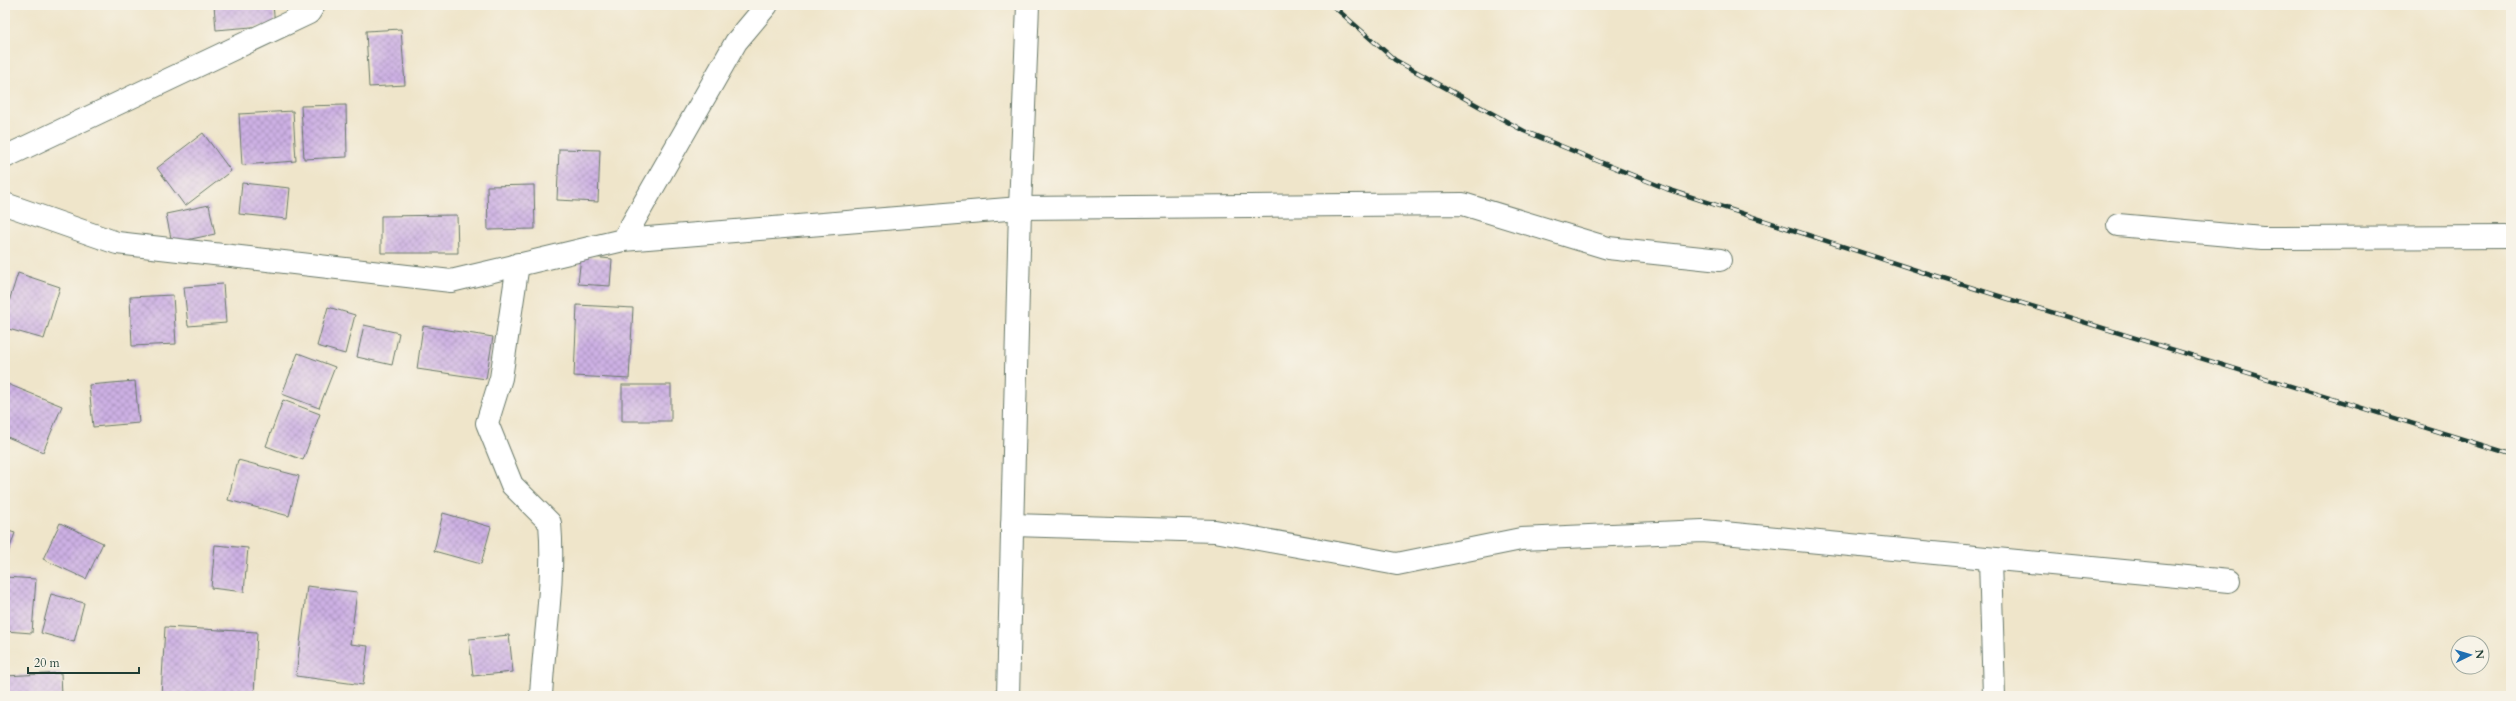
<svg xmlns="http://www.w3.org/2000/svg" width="2516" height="701" font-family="Cardo,serif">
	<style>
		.building { fill: url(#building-cross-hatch) }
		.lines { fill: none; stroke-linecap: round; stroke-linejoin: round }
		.minor-casing { stroke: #687868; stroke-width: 24 }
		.minor { stroke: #fff; stroke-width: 22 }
		.rail-casing { stroke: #1f3d34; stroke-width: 4.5 }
		.rail { stroke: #f7f3e8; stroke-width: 3; stroke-dasharray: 9; stroke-linecap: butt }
	</style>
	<defs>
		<pattern id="building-cross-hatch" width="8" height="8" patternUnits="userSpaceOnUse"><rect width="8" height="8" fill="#cdb0e4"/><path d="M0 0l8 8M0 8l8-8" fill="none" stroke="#a690ba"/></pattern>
	</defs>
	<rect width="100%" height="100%" fill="#f7f3e8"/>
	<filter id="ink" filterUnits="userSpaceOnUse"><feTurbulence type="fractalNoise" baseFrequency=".025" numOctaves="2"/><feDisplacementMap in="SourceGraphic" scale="8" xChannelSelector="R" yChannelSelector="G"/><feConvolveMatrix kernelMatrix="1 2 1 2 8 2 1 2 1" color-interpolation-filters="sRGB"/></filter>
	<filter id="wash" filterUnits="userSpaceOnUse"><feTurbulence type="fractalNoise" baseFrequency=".012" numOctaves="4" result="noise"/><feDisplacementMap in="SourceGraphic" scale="16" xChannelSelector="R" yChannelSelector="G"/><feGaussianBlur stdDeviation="0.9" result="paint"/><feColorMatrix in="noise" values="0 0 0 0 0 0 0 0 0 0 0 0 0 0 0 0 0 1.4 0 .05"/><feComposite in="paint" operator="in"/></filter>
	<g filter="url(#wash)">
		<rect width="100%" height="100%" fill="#efe5ca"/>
		<g id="blocks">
			<g class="building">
				<polygon points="214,5 273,5 275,25 216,30"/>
				<polygon points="401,29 405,85 369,87 366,31"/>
				<polygon points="346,105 347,157 304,159 301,106"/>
				<polygon points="293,111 296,161 242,165 239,114"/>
				<polygon points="203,133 231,171 185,206 157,168"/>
				<polygon points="559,149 600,150 598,202 557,200"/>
				<polygon points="242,183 290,188 287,219 239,214"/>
				<polygon points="534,185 535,229 488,230 487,186"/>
				<polygon points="209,205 215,234 172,243 166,214"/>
				<polygon points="457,215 458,253 381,253 381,216"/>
				<polygon points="581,256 612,259 610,286 578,284"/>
				<polygon points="18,273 60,287 44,339 5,328 5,314"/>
				<polygon points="223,284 226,323 188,326 184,287"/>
				<polygon points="173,295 176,344 132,346 130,297"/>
				<polygon points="577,305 633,308 629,379 574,376"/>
				<polygon points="328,307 355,315 345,354 317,346"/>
				<polygon points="364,325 399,333 392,365 357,357"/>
				<polygon points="423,326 493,337 486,379 417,369"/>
				<polygon points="298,353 335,367 319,408 282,394"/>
				<polygon points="135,381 139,423 93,427 89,385"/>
				<polygon points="5,383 62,406 43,452 5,436"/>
				<rect x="622" y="385" width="49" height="36"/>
				<polygon points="283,400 320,414 303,460 266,446"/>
				<polygon points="238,460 299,476 289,516 228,500"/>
				<polygon points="443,513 491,527 481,564 434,551"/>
				<polygon points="60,523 103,543 86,579 43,559"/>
				<polygon points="5,530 15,533 5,561"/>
				<polygon points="215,545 248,548 244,592 211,588"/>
				<polygon points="5,577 36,579 32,633 5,631"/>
				<polygon points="307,586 357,592 350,644 368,646 363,685 296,676"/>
				<polygon points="51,594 84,603 74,642 41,633"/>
				<polygon points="165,627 257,632 254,696 161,696"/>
				<polygon points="509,635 513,672 473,676 469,639"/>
				<polygon points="61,673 62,696 5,696 5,676"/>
			</g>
		</g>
	</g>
	<g filter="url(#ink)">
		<use href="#blocks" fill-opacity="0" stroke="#687868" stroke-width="1"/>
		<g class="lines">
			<g class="minor-casing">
				<g id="minor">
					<polyline points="5,157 309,13 314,5"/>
					<polyline points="5,204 117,243 451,281 623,240 1020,208 1463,204 1608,248 1720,260"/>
					<polyline points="2118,225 2262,238 2511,237"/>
					<polyline points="623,240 736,42 767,5"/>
					<path d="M518,264L501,378L487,423L512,485L550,523C555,581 544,638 541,696"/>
					<polyline points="1012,525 1215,531 1397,564 1521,539 1703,531 2229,581"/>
					<polyline points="1990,559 1994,696"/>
					<polyline points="1008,696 1020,208 1028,5"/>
				</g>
			</g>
			<use href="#minor" class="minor"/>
			<g class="rail-casing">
				<polyline id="rail" points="1332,5 1395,60 1524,131 1667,189 1928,274 2511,454"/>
			</g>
			<use href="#rail" class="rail"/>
		</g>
	</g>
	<rect width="2516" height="701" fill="none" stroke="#f7f3e8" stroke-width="20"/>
	<g transform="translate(2470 655) rotate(85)"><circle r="19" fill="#f7f3e8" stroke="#a1aaa0"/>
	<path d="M0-3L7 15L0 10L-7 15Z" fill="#1f6fb2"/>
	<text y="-6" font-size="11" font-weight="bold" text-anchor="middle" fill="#1f3d34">N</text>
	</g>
	<path d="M28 667v6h111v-6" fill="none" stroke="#1f3d34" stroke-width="2"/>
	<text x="34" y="667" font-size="12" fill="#1f3d34" stroke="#f7f3e8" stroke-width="3" paint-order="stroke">20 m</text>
</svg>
